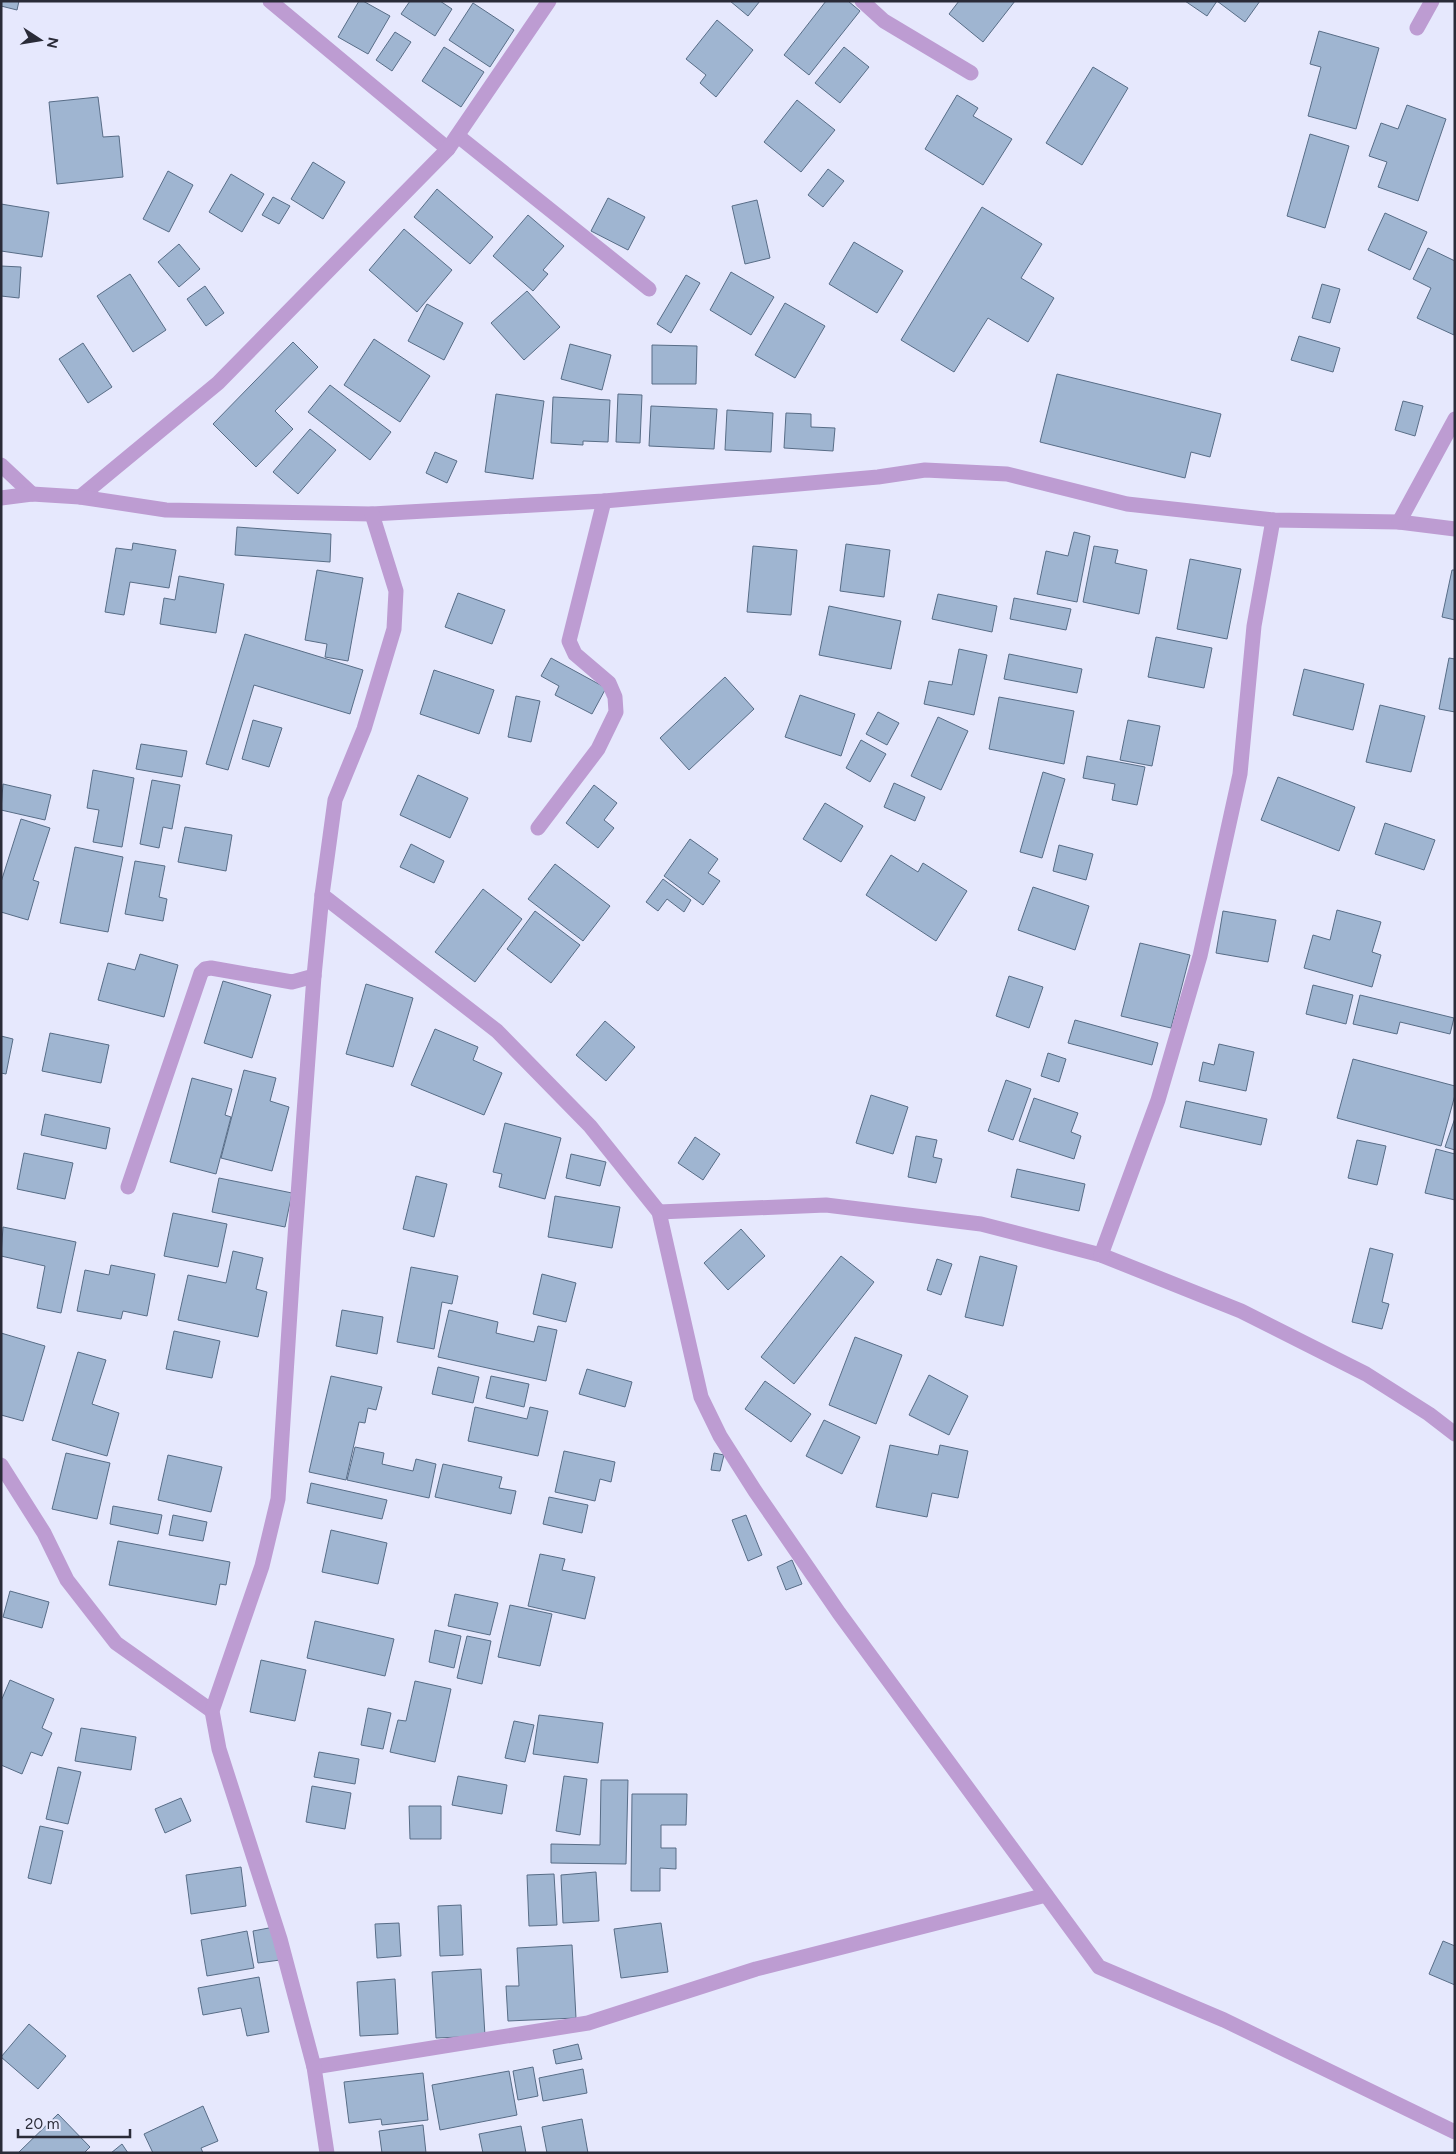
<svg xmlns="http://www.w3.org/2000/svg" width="1456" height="2154" font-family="Figtree,sans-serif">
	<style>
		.building { fill: #9fb5d1; stroke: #586d87 }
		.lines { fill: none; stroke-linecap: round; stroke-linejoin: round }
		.street { stroke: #bd9cd2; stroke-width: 15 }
	</style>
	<rect width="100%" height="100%" fill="#e6e8fd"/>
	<g class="building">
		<polygon points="1,1 19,1 17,10 1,6"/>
		<polygon points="359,1 363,1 390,16 368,54 338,37"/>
		<polygon points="410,1 440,1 452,9 435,36 401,14"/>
		<polygon points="730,1 760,1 748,16"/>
		<polygon points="826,1 848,1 860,11 809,75 784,55"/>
		<polygon points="959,1 1015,1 983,42 949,14"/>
		<polygon points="1185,1 1260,1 1245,22 1217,1 1207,16"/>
		<polygon points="473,3 514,30 490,67 449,40"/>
		<polygon points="717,20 753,50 716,97 700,83 706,75 686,59"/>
		<polygon points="1319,31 1379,48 1356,129 1308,116 1321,67 1310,64"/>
		<polygon points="395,32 411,42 392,71 376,60"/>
		<polygon points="444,47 484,72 461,107 422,81"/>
		<polygon points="844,47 869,67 840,103 815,83"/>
		<polygon points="1093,67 1128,88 1082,165 1046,143"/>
		<polygon points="957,95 978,108 973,116 1012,139 983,185 925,149"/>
		<polygon points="98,97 103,137 119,136 123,177 57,184 49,102"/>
		<polygon points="797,100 835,130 801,172 764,142"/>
		<polygon points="1407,105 1446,119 1418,201 1378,187 1387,162 1369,156 1381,123 1398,129"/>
		<polygon points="1310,134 1349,146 1325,228 1287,216"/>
		<polygon points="313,162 345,182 323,219 291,199"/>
		<polygon points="828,169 844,181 823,207 808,195"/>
		<polygon points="168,171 193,185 169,232 143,219"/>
		<polygon points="231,174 264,194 242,232 209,212"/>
		<polygon points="437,189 493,237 470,264 414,217"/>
		<polygon points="273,197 290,206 279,224 262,215"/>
		<polygon points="608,198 645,217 628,250 591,231"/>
		<polygon points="757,200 770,258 745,264 732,206"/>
		<polygon points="1,204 49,212 42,257 1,251"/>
		<polygon points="982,207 1042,244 1021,278 1054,298 1028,342 988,318 954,372 901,340"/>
		<polygon points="1385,213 1427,232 1410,270 1368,250"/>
		<polygon points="528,215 564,246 543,270 548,274 533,291 493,256"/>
		<polygon points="404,229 452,270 417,312 369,270"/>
		<polygon points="854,242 903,271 877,313 829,284"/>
		<polygon points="179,244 200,269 179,287 158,262"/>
		<polygon points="1428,248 1455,261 1454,335 1417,318 1431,288 1413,279"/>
		<polygon points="1,266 21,267 19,298 1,296"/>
		<polygon points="731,272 774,297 751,335 710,310"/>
		<polygon points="130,274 166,330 133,352 97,296"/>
		<polygon points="686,275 700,283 671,333 657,324"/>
		<polygon points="1322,284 1340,289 1330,323 1312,318"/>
		<polygon points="205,286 224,313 206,326 187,299"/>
		<polygon points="527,291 560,327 524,360 491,323"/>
		<polygon points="785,303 825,326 795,378 755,355"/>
		<polygon points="427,304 463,323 444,360 408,341"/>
		<polygon points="1299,336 1340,348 1333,372 1291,360"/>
		<polygon points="374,339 430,376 400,422 344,385"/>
		<polygon points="293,342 318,367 275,411 293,429 256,467 213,424"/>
		<polygon points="83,343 112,387 88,403 59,359"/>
		<polygon points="570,344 611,355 602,390 561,379"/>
		<polygon points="652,345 697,346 696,384 652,384"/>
		<polygon points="1057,374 1221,414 1210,457 1191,452 1185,478 1040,442"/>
		<polygon points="330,385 391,432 370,460 308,412"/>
		<polygon points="496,394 544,401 533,479 485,472"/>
		<polygon points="618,394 642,395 640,443 616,442"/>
		<polygon points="553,397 610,400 608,442 583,441 583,445 551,443"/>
		<polygon points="1403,401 1423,406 1415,436 1395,430"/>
		<polygon points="651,406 717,409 714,449 649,446"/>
		<polygon points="727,410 773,413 771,452 725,450"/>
		<polygon points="786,413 811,414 811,427 835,428 833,451 784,448"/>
		<polygon points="310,429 336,450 298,494 273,472"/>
		<polygon points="435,452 457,461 447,483 426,473"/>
		<polygon points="237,527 331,534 330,562 235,555"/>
		<polygon points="1074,532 1090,536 1077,602 1037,594 1046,551 1068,556"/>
		<polygon points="133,543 176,550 169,588 130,582 124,615 105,612 116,548 132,550"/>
		<polygon points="846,544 890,550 884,597 840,591"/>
		<polygon points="753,546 797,550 791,615 747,612"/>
		<polygon points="1094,546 1118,550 1115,563 1147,570 1139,614 1083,602"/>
		<polygon points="1190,559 1241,569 1227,639 1177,629"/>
		<polygon points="317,570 363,578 348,661 325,657 327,644 305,640"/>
		<polygon points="1452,570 1455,570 1455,620 1442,617"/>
		<polygon points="179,576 224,584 216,633 160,624 164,598 175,600"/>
		<polygon points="458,593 505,610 492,644 445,627"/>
		<polygon points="938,594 997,606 992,632 932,619"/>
		<polygon points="1014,598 1071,609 1066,630 1010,619"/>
		<polygon points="829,606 901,621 891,669 819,655"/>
		<polygon points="245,634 363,670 350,714 254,685 228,770 206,764"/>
		<polygon points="1156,637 1212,648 1204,688 1148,677"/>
		<polygon points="959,649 987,655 974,715 924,704 929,681 952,685"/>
		<polygon points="1009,654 1082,669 1077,693 1004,679"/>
		<polygon points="551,658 606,688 592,714 555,695 559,686 541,676"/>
		<polygon points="1449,658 1455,659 1455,712 1439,709"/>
		<polygon points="1304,669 1364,684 1353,730 1293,715"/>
		<polygon points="434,670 494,690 479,734 420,714"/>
		<polygon points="725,677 754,709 689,770 660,738"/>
		<polygon points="800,695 855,714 841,756 785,737"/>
		<polygon points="516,696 540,701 531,742 508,737"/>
		<polygon points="999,697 1074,711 1064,764 989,749"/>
		<polygon points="1380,705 1425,716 1411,772 1366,762"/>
		<polygon points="878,712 899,723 887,745 866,734"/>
		<polygon points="938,717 968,731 941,790 911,776"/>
		<polygon points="253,720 282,728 269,767 242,759"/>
		<polygon points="1128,720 1160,726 1152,766 1120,760"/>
		<polygon points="861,740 886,754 870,782 846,768"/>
		<polygon points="141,744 187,751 182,777 136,769"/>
		<polygon points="1087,756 1145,767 1137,805 1112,800 1115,784 1083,778"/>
		<polygon points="93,770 134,778 122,847 93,842 99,810 87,808"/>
		<polygon points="1043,772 1065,779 1042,858 1020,852"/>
		<polygon points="418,775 468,798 450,838 400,815"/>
		<polygon points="1278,777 1355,807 1339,851 1261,820"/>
		<polygon points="152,780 180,785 172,829 163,827 159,848 140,844"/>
		<polygon points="894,783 925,797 915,821 884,807"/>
		<polygon points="3,784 51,795 45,820 1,810"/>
		<polygon points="594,785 617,803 604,820 614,828 598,848 566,823"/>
		<polygon points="825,803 863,826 841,862 803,839"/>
		<polygon points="21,819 50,828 33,880 39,882 28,920 1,912 1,882"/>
		<polygon points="1385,823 1435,840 1424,870 1375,854"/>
		<polygon points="185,827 232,835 226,871 178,862"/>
		<polygon points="690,839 718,859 708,873 720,881 703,905 664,876"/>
		<polygon points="411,844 444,861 434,883 400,867"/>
		<polygon points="1059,845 1093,854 1086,880 1053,871"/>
		<polygon points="75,847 123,857 108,932 60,923"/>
		<polygon points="891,855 918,872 923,863 967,891 936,941 866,895"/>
		<polygon points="135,861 165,866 159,897 167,899 163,921 125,914"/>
		<polygon points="555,864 610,906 583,941 528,899"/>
		<polygon points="663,879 691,900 684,912 667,899 658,911 646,902"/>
		<polygon points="1033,887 1089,906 1075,950 1018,930"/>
		<polygon points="483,889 522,919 475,982 435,952"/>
		<polygon points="1337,910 1381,922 1372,952 1381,955 1372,987 1304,968 1313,935 1330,940"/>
		<polygon points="535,911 580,945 551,983 507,949"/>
		<polygon points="1223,911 1276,920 1268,962 1216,953"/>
		<polygon points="1140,943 1190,955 1171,1028 1121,1016"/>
		<polygon points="140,954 178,965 164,1017 98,1000 108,963 135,970"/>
		<polygon points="1009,976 1043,987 1029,1028 996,1016"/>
		<polygon points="223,981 271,995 252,1058 204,1043"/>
		<polygon points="366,984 413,998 393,1067 346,1054"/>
		<polygon points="1313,985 1353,995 1346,1024 1306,1014"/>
		<polygon points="1360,995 1454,1018 1450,1034 1400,1022 1397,1034 1353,1024"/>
		<polygon points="1075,1020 1158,1043 1152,1065 1068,1043"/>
		<polygon points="605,1021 635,1047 606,1081 576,1055"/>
		<polygon points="435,1029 478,1047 473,1060 502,1073 484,1115 411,1085"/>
		<polygon points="50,1033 109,1045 101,1083 42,1071"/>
		<polygon points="1,1036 13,1039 6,1074 1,1073"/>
		<polygon points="1219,1044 1254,1052 1246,1091 1199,1081 1203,1062 1214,1065"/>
		<polygon points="1048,1053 1066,1059 1059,1082 1041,1076"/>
		<polygon points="1353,1059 1455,1086 1455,1095 1441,1146 1337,1118"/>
		<polygon points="244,1070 276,1078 270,1101 289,1107 272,1171 221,1158"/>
		<polygon points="192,1078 232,1089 225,1115 231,1117 216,1174 170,1162"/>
		<polygon points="1006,1080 1031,1089 1013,1140 988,1131"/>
		<polygon points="871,1095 908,1107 893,1154 856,1143"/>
		<polygon points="1034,1098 1078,1113 1071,1132 1081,1136 1074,1159 1019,1141"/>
		<polygon points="1186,1101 1267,1119 1261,1145 1180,1127"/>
		<polygon points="45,1114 110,1128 106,1149 41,1135"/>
		<polygon points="1455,1118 1455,1150 1445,1147"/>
		<polygon points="505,1123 561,1138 545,1199 499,1187 502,1174 493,1172"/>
		<polygon points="916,1136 937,1140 933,1157 942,1159 936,1183 908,1177"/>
		<polygon points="695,1137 720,1154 703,1180 678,1163"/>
		<polygon points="1357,1140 1386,1146 1377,1185 1348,1178"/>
		<polygon points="1436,1149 1455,1154 1455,1200 1425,1193"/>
		<polygon points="24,1153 73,1163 65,1199 17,1189"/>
		<polygon points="571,1154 606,1162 600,1186 566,1178"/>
		<polygon points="1017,1169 1085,1184 1079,1211 1011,1197"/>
		<polygon points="416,1176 447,1184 434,1237 403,1229"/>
		<polygon points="219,1178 292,1193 285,1227 212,1212"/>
		<polygon points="555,1196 620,1207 612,1248 548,1237"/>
		<polygon points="173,1213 227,1224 218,1267 164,1256"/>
		<polygon points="3,1227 76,1242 61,1313 37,1308 45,1266 1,1256"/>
		<polygon points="741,1229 765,1256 728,1290 704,1263"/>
		<polygon points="1370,1248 1393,1254 1382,1302 1389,1304 1382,1329 1352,1322"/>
		<polygon points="233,1251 263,1258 256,1289 267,1292 258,1337 178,1320 188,1275 226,1283"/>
		<polygon points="841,1256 874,1282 794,1384 761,1357"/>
		<polygon points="980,1256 1017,1266 1003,1326 965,1317"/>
		<polygon points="937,1259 952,1264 941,1295 927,1290"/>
		<polygon points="111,1265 155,1274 147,1316 123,1311 121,1319 77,1311 85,1270 109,1275"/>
		<polygon points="411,1267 458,1276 452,1304 442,1302 434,1349 397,1342"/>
		<polygon points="542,1274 576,1283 566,1322 533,1314"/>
		<polygon points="342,1310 383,1317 377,1354 336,1346"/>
		<polygon points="449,1310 498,1322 496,1333 534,1342 538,1326 557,1330 546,1381 438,1357"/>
		<polygon points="174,1331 220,1341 212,1378 166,1369"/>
		<polygon points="1,1333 45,1346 23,1421 1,1415"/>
		<polygon points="855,1337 902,1355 876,1424 829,1405"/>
		<polygon points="78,1352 106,1360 92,1404 119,1413 107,1456 52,1440"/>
		<polygon points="438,1367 479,1377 473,1403 432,1394"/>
		<polygon points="587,1369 632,1382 625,1407 579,1394"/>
		<polygon points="929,1375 968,1396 949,1435 909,1415"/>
		<polygon points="331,1376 382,1387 376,1410 368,1408 365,1423 359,1422 346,1480 309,1472"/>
		<polygon points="491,1376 529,1384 524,1407 486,1398"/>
		<polygon points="765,1381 811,1414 791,1442 745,1409"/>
		<polygon points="475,1407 527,1419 530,1407 548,1411 538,1456 468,1441"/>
		<polygon points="824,1420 860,1437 842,1474 806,1456"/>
		<polygon points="890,1445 938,1455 940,1445 968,1451 958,1498 932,1493 927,1517 876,1507"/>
		<polygon points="355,1447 384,1453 382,1464 413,1471 416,1459 436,1464 429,1498 347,1480"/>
		<polygon points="564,1451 615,1462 611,1482 600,1479 595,1501 555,1492"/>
		<polygon points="66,1453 110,1463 97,1519 52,1509"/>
		<polygon points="714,1453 724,1455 720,1471 711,1470"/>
		<polygon points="168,1455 222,1467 211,1512 158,1500"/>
		<polygon points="443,1464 502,1477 499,1488 516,1491 511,1514 435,1497"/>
		<polygon points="311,1483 387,1500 382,1519 307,1503"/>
		<polygon points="549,1497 588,1505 582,1533 543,1524"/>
		<polygon points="113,1506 162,1515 158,1534 110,1524"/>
		<polygon points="173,1515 207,1522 203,1541 169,1535"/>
		<polygon points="746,1515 762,1555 748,1561 732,1520"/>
		<polygon points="331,1530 387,1543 378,1584 322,1572"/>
		<polygon points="118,1541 230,1562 226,1585 220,1584 216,1605 109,1585"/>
		<polygon points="540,1554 565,1559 562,1570 595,1577 585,1619 528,1606"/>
		<polygon points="792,1560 802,1584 786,1590 777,1567"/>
		<polygon points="10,1591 49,1602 42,1628 3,1617"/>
		<polygon points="455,1594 498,1603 490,1635 448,1626"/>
		<polygon points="510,1605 552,1614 540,1666 498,1657"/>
		<polygon points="315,1621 394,1639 385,1676 307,1658"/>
		<polygon points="435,1630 461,1636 454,1668 429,1662"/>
		<polygon points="467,1636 491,1641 482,1684 457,1678"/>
		<polygon points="261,1660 306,1670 295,1721 250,1712"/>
		<polygon points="10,1680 54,1699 42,1728 52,1733 42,1756 31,1752 22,1774 1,1765 1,1701"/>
		<polygon points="415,1681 451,1689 435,1762 390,1752 398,1720 406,1721"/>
		<polygon points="368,1708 391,1713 383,1749 361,1745"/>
		<polygon points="539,1715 603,1723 598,1763 533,1754"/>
		<polygon points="514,1721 534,1725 525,1762 505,1758"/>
		<polygon points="81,1728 136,1737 131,1770 75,1761"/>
		<polygon points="319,1752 359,1759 355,1784 314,1777"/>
		<polygon points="58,1767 81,1772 68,1824 46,1819"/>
		<polygon points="458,1776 507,1785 502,1814 452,1805"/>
		<polygon points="564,1776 587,1779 580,1835 556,1831"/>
		<polygon points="601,1780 628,1780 626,1864 551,1863 551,1844 600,1845"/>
		<polygon points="312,1786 351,1793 345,1829 306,1822"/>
		<polygon points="632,1794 687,1794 686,1825 661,1825 661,1848 676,1848 676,1869 660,1868 660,1891 631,1891"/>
		<polygon points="181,1798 191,1821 165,1833 155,1809"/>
		<polygon points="409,1806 441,1806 441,1839 410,1839"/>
		<polygon points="40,1826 63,1831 51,1884 28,1878"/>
		<polygon points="241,1867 246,1906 191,1914 186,1875"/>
		<polygon points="596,1872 599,1921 563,1923 561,1875"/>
		<polygon points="554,1874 557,1925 529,1926 527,1875"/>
		<polygon points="461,1905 463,1955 440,1956 438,1906"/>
		<polygon points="399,1923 401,1956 377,1958 375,1924"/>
		<polygon points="661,1923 668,1972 621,1978 614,1929"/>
		<polygon points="274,1927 280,1960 258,1963 253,1931"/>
		<polygon points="247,1931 254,1968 207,1976 201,1940"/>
		<polygon points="1443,1941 1455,1946 1455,1985 1429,1974"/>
		<polygon points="572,1945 576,2018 508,2021 506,1986 519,1986 517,1948"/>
		<polygon points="481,1969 485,2036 436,2038 432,1972"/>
		<polygon points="259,1977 269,2032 247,2036 241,2008 203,2015 198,1988"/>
		<polygon points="395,1979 398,2034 360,2036 357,1982"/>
		<polygon points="29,2024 66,2056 38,2089 1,2057"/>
		<polygon points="578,2044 582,2059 556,2064 553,2050"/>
		<polygon points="533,2067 538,2096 518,2100 513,2071"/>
		<polygon points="583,2069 587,2093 543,2101 539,2078"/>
		<polygon points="509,2071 517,2115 440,2130 432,2085"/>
		<polygon points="423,2073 428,2120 382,2125 381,2119 349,2123 344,2082"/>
		<polygon points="203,2106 218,2141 201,2148 203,2153 153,2153 144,2134"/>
		<polygon points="58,2114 90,2147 84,2153 18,2153"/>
		<polygon points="582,2119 588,2153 547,2153 542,2127"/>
		<polygon points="423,2125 426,2153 382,2153 379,2131"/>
		<polygon points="521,2126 526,2153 483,2153 479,2134"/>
		<polygon points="122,2144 128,2153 111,2153"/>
	</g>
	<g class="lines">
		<g class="street">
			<polyline points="270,1 448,149"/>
			<polyline points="862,1 884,21 971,73"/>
			<polyline points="1417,28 1432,1"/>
			<polyline points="458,136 649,289"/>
			<polyline points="1,465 32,494"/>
			<polyline points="80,497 218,383 448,149 549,1"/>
			<polyline points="1,498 32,494 80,497 166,510 372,514 604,501 878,477 925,470 1007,474 1127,504 1273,520 1399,522 1455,529"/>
			<polyline points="1399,522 1455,419"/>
			<polyline points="538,828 598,749 616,712 615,697 609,683 575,654 569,641 604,501"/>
			<polyline points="322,895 497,1031 590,1126 659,1212 701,1397 720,1436 755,1491 839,1613 1099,1967 1224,2020 1455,2132"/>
			<polyline points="128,1187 201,973 205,969 211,968 292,982 314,976"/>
			<polyline points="659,1212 826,1205 981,1224 1101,1255 1241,1311 1366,1374 1429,1414 1455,1434"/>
			<polyline points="1101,1255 1158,1100 1200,956 1240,774 1254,626 1273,520"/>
			<polyline points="1,1465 44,1533 67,1580 116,1643 212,1711"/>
			<polyline points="314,2067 588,2023 756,1969 1046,1895"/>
			<polyline points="327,2153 314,2067 280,1939 219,1749 212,1711 262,1566 278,1499 294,1250 314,976 322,895 335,800 364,729 394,629 396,591 372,514"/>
		</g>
	</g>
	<rect width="1456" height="2154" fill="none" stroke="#2a2b38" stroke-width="5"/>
	<g transform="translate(40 40) rotate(102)" stroke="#e6e8fd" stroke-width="4" paint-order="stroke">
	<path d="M0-4L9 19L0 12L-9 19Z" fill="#2a2b38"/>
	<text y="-8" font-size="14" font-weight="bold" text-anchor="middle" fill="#2a2b38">N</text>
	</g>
	<path d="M18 2129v8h112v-8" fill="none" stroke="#2a2b38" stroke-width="2.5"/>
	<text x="25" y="2129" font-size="15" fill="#2a2b38" stroke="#e6e8fd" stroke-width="4" paint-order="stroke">20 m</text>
</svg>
